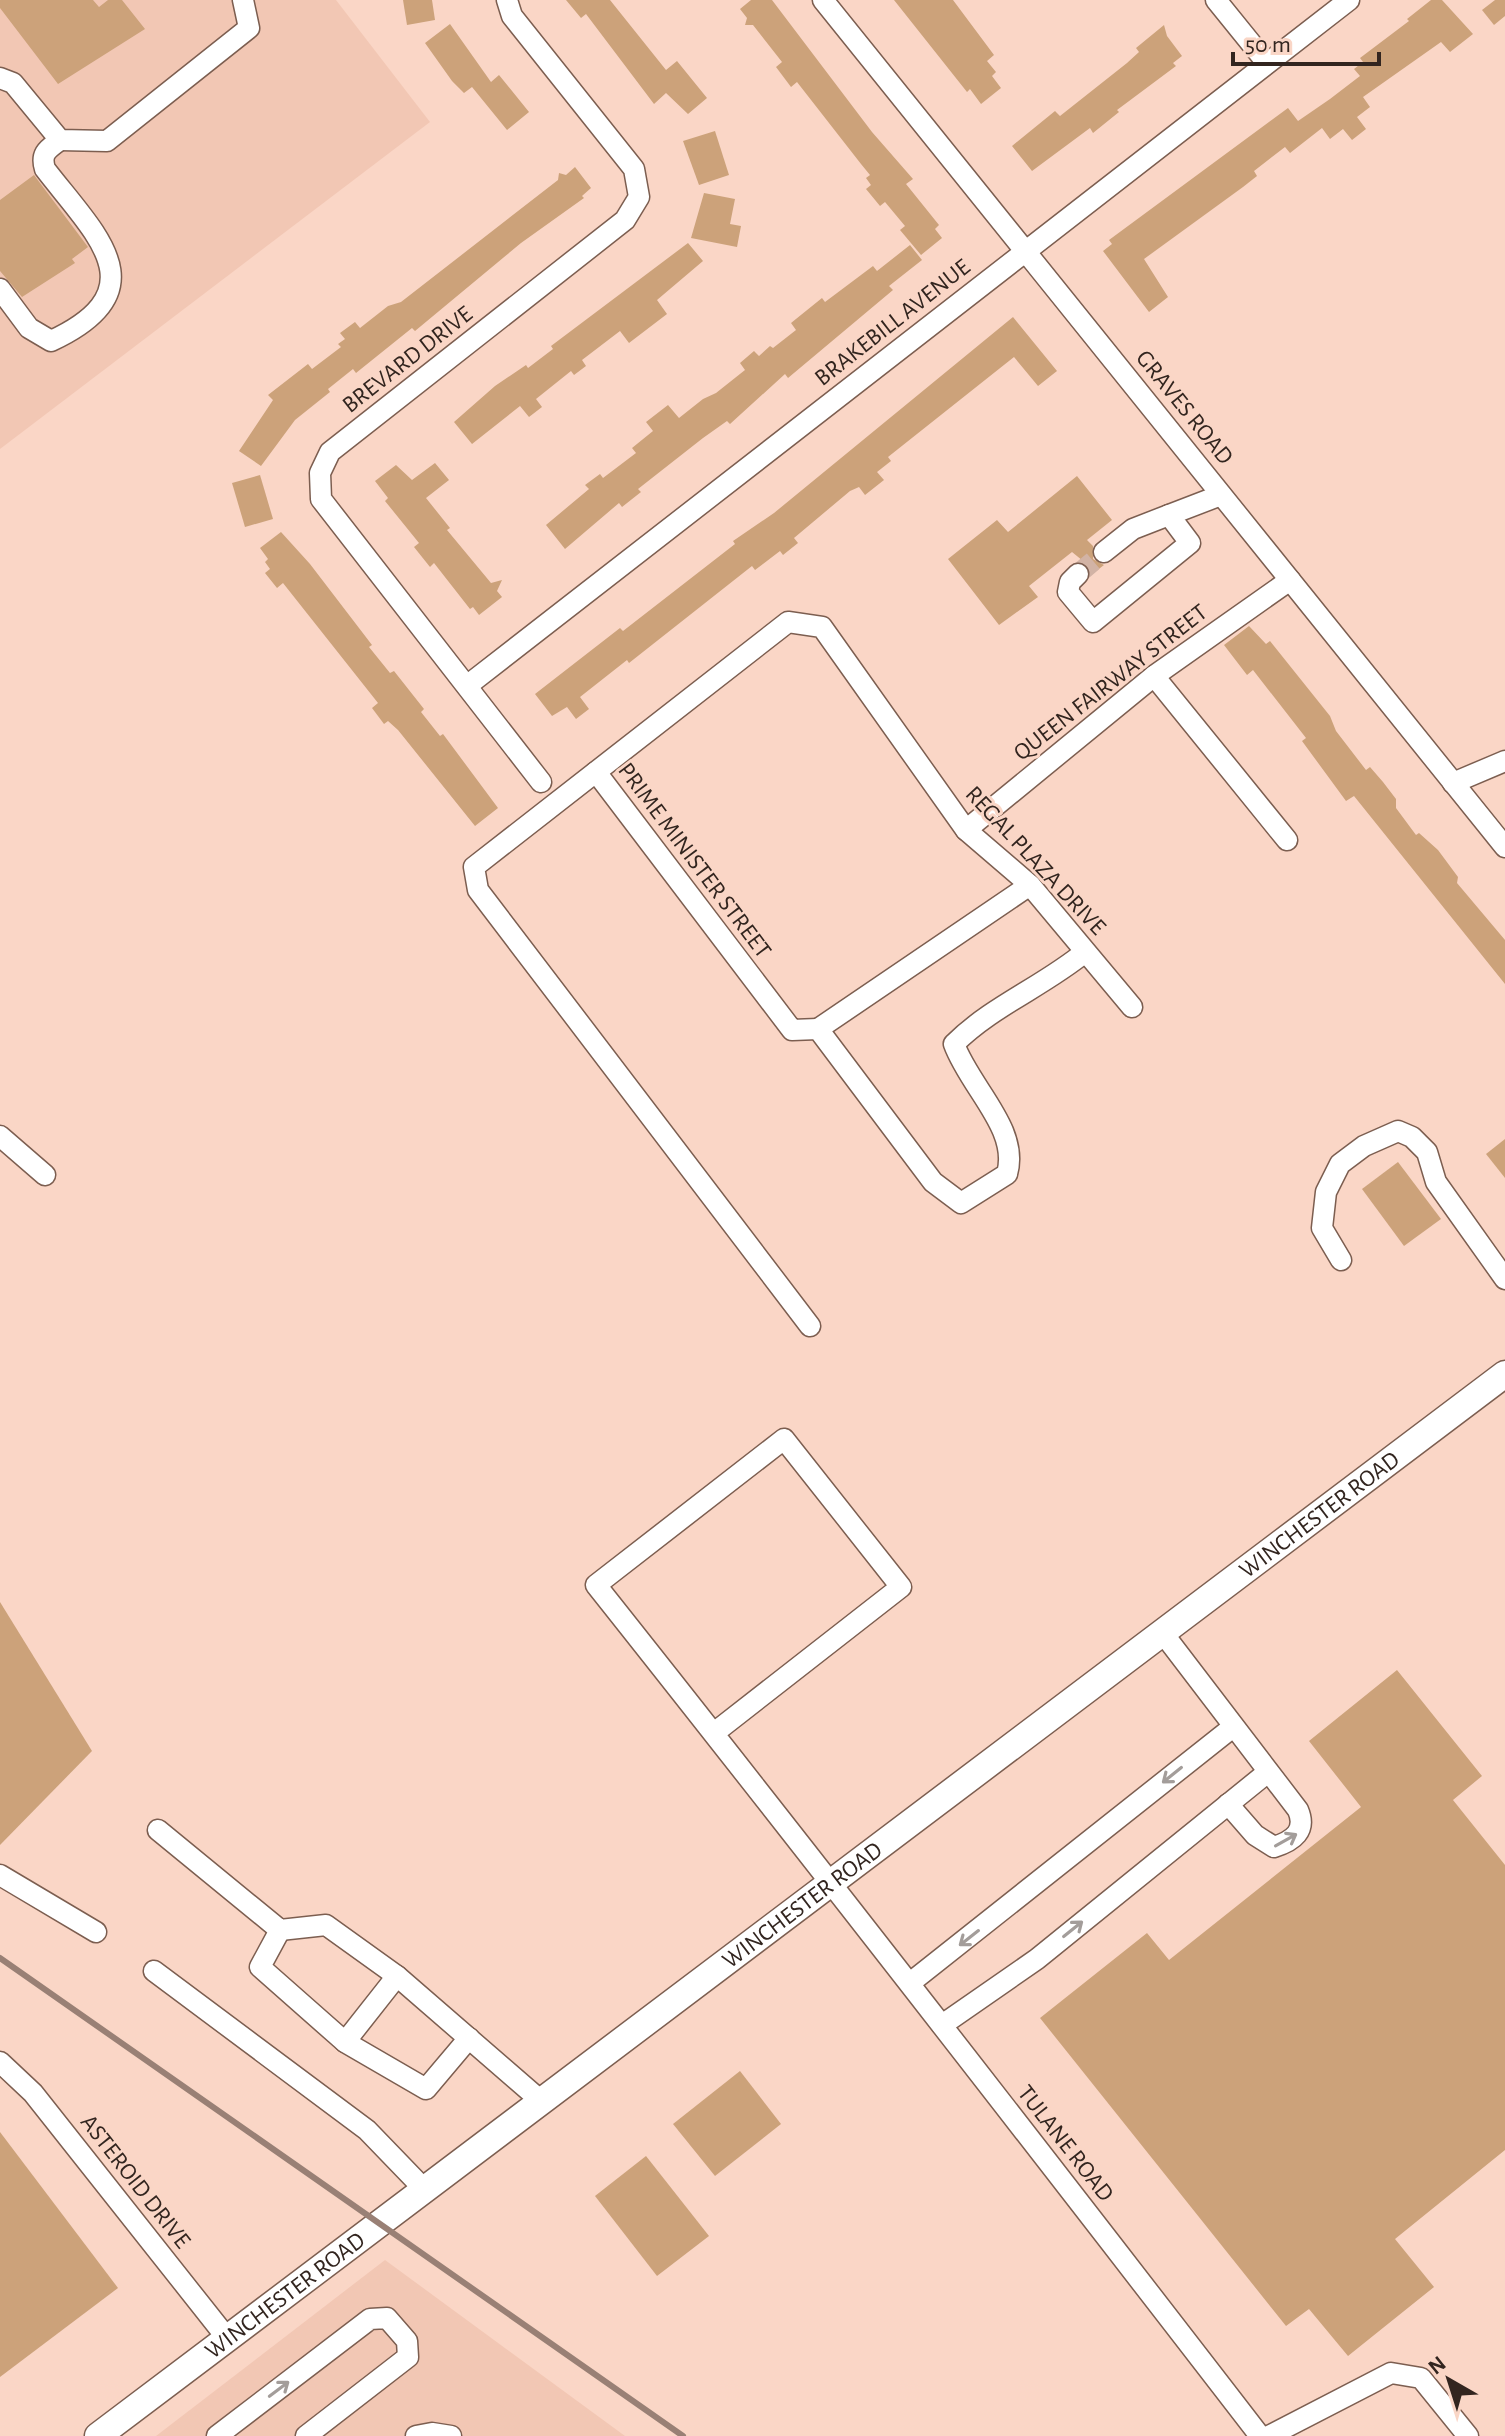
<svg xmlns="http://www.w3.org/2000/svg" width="1505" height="2436" font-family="'Alegreya Sans',sans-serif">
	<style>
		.built { fill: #f2c7b4 }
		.building { fill: #cca27a }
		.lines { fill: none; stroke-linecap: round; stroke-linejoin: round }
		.minor-tunnel { stroke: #d2b3a5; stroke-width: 20; stroke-dasharray: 20 10; stroke-linecap: butt }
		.minor-casing { stroke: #7c5e50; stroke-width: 23 }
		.major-casing { stroke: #7c5e50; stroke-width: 29 }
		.minor { stroke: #fff; stroke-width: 20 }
		.major { stroke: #fff; stroke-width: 26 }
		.rail { stroke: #998075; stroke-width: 6 }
		.oneway { stroke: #a39d9a }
		.labels { text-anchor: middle; stroke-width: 6; stroke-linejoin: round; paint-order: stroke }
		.street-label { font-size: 24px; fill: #32251f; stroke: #fad6c6 }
	</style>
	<rect width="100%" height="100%" fill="#fad6c6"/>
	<g class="built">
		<polygon points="0,0 336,0 430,122 0,449"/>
		<polygon points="385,2260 625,2436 156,2436"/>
	</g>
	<g class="building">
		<polygon points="0,0 93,0 99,7 108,0 122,0 145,29 58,84 0,8"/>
		<polygon points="403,0 432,0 435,20 407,25"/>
		<polygon points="566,0 610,0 666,70 677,61 707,98 688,114 666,93 654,104 586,14 581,18"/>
		<polygon points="751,0 772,0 872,132 913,179 906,184 939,225 935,229 942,238 921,255 900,230 905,226 885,202 880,206 866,189 871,185 866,178 870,175 861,164 797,82 791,87 776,67 782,62 753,25 745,25 747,18 740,9"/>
		<polygon points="894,0 953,0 994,55 987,61 996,72 992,76 1001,88 981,104 970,89 967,92"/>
		<polygon points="1431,0 1442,0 1473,34 1450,52 1441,42 1363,97 1370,107 1357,117 1366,129 1352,140 1343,129 1330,139 1322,128 1290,153 1285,147 1254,171 1257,176 1243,187 1144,259 1168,297 1149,312 1103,251 1112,244 1109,240 1288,108 1298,121 1330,99 1360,76 1354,69 1363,62 1360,58 1409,21 1407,19"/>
		<polygon points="1495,0 1505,0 1505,16 1494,25 1482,10"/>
		<polygon points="450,24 491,82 499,75 529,112 507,130 472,87 464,93 452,81 425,43"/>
		<polygon points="1164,25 1167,36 1182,56 1173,63 1176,66 1117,110 1119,112 1093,133 1090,128 1032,171 1012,146 1055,111 1060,116 1127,63 1139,52 1136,48"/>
		<polygon points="715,131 729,175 699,185 683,141"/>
		<polygon points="575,167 591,188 582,196 584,198 521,243 415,331 412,328 356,373 353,369 328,389 330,392 295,420 261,466 239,451 273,400 268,395 308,364 312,369 341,347 338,344 345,339 340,333 355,322 360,328 388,306 401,302 558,180 559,173 566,175"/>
		<polygon points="34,175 88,247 72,259 75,263 22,297 0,271 0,200"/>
		<polygon points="704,193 735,199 730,224 741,226 737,247 691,238"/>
		<polygon points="688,243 703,261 657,300 667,314 629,343 620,331 582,360 586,366 574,375 571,371 536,399 542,407 529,417 520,406 472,444 454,422 495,386 526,365 528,368 553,349 551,346"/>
		<polygon points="910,245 922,260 889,286 893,290 788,378 785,374 730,424 727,421 703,438 638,489 641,492 622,507 619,503 565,549 546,525 589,489 585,485 600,474 603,478 636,453 632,448 653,431 646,422 668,405 679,418 703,399 716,393 745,370 740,363 754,351 759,356 770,346 773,348 796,330 791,323 822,298 825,302 873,266 877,271"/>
		<polygon points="1013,317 1057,371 1038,386 1014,357 888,457 891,461 877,472 884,480 865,495 859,487 850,491 794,538 798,543 783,555 780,551 755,570 752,566 629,663 627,660 580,697 589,709 576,719 567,707 552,716 535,694 620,628 623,631 735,544 733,541 774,513"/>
		<polygon points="435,463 449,480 426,498 450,528 447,530 491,583 502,580 497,591 502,597 479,615 473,607 470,609 434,563 430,567 414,547 419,543 385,501 388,498 375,481 396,465 412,480"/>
		<polygon points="260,475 273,519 245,527 232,483"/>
		<polygon points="1077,476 1112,520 1087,540 1093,546 1093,559 1104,565 1091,575 1088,565 1072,552 1029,586 1038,597 999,625 948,559 997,520 1008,532"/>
		<polygon points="281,532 310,564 372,645 369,647 390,673 394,671 424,709 421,712 440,736 443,734 498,808 475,826 398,730 388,721 384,724 372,708 378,703 283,583 277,588 265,573 270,569 265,562 268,559 260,548"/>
		<polygon points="1249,626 1266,644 1270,641 1330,716 1336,731 1366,770 1370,767 1383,782 1396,799 1396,808 1416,835 1419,833 1438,850 1458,877 1457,883 1505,940 1505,984 1354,796 1346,801 1302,741 1306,738 1253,670 1247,675 1224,645"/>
		<polygon points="1505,1139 1505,1178 1486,1154"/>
		<polygon points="1398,1162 1441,1219 1404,1246 1362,1189"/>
		<polygon points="0,1602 92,1751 0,1845"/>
		<polygon points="1397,1670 1482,1776 1453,1800 1505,1865 1505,2150 1395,2239 1434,2287 1348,2356 1309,2309 1286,2326 1040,2018 1147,1933 1169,1960 1361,1807 1309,1741"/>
		<polygon points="740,2071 781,2124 715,2176 673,2124"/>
		<polygon points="0,2132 118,2288 0,2377"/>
		<polygon points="646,2156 709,2236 657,2276 595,2196"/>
	</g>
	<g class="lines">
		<polyline class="minor-tunnel" points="1078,574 1104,552"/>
		<g class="minor-casing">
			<g id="minor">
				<polyline points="507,0 512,16 634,169 639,197 625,220 330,452 320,473 321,499 541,782"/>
				<polyline points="823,0 1505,847"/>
				<polyline points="1216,0 1267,63"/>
				<polyline points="0,78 13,83 60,140 107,141 249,28 243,0"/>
				<path d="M0,289L29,328L51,341C161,290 95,234 45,169C40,153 48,149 60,140"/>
				<polyline points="1104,552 1133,529 1169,515"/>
				<polyline points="1078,574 1070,582 1068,592 1093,622 1190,543 1169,515 1221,495"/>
				<polyline points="1154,676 1287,840"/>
				<polyline points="468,685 1349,0"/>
				<path d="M596,772L792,1030L818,1029L933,1182L961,1203L1007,1174C1020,1129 970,1088 954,1044C992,1006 1044,986 1085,952"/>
				<polyline points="1453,783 1505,761"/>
				<polyline points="966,830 1154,676 1290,580"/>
				<polyline points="818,1029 1030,885"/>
				<polyline points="0,1136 45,1175"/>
				<polyline points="1341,1260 1322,1228 1326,1192 1340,1164 1364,1146 1398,1131 1412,1137 1427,1152 1436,1182 1505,1279"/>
				<polyline points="810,1326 478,890 474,867 788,622 822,627 966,830 1030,885 1132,1007"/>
				<path d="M1162,1632L1298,1810C1307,1831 1293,1841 1274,1847L1255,1835L1228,1804"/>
				<path d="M714,1733L901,1587L784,1439L596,1585C820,1867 1040,2151 1260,2436"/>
				<polyline points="158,1830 280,1930 326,1925 397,1976 540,2100"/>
				<polyline points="0,1875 96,1932"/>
				<polyline points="280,1930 260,1967 345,2042 426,2089 469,2038"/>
				<polyline points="154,1971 367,2130 423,2188"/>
				<polyline points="910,1983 1233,1727"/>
				<polyline points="942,2025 1037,1959 1268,1772"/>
				<polyline points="345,2042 397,1976"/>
				<polyline points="0,2062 33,2093 227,2338"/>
				<polyline points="217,2436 370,2319 387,2318 407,2341 408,2357 306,2436"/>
				<polyline points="416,2436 432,2433 451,2436"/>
				<polyline points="1269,2436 1391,2373 1421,2378 1468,2436"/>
			</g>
		</g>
		<g class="major-casing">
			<g id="major">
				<path id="s1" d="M98,2436L1505,1374"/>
			</g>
		</g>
		<use href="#minor" class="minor"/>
		<use href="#major" class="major"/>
		<polyline class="rail" points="0,1958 683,2436"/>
	</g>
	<defs><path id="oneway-shaft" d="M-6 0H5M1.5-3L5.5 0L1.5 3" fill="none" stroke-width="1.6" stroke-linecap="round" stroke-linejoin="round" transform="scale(2)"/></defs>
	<g class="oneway">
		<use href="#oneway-shaft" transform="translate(1172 1775) rotate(141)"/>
		<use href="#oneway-shaft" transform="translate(1286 1840) rotate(-29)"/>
		<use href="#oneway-shaft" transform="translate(1073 1929) rotate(-39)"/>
		<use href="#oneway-shaft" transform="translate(969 1938) rotate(142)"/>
		<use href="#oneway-shaft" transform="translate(279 2389) rotate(-37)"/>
	</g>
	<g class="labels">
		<g class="street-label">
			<text transform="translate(892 322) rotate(-38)" y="8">BRAKEBILL AVENUE</text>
			<text transform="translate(407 359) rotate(-38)" y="8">BREVARD DRIVE</text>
			<text transform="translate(1185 407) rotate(51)" y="8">GRAVES ROAD</text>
			<text transform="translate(1110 682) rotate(-38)" y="8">QUEEN FAIRWAY STREET</text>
			<text transform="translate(695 860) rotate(53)" y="8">PRIME MINISTER STREET</text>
			<text transform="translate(1036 860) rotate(47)" y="8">REGAL PLAZA DRIVE</text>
			<text dy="8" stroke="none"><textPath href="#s1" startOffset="1530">WINCHESTER ROAD</textPath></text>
			<text dy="8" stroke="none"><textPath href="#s1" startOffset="882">WINCHESTER ROAD</textPath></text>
			<text transform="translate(1066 2143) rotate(52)" y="8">TULANE ROAD</text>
			<text transform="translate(136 2181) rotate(52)" y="8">ASTEROID DRIVE</text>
			<text dy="8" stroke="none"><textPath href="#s1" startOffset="234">WINCHESTER ROAD</textPath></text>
		</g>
	</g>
	<g transform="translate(1449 2380) rotate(321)" stroke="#fad6c6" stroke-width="6" paint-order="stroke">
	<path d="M0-6L14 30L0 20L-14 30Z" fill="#32251f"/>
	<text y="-12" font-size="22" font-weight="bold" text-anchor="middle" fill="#32251f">N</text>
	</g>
	<path d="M1233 52v12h146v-12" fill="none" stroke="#32251f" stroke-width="4"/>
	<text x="1245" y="52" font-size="24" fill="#32251f" stroke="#fad6c6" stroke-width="6" paint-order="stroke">50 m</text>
</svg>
